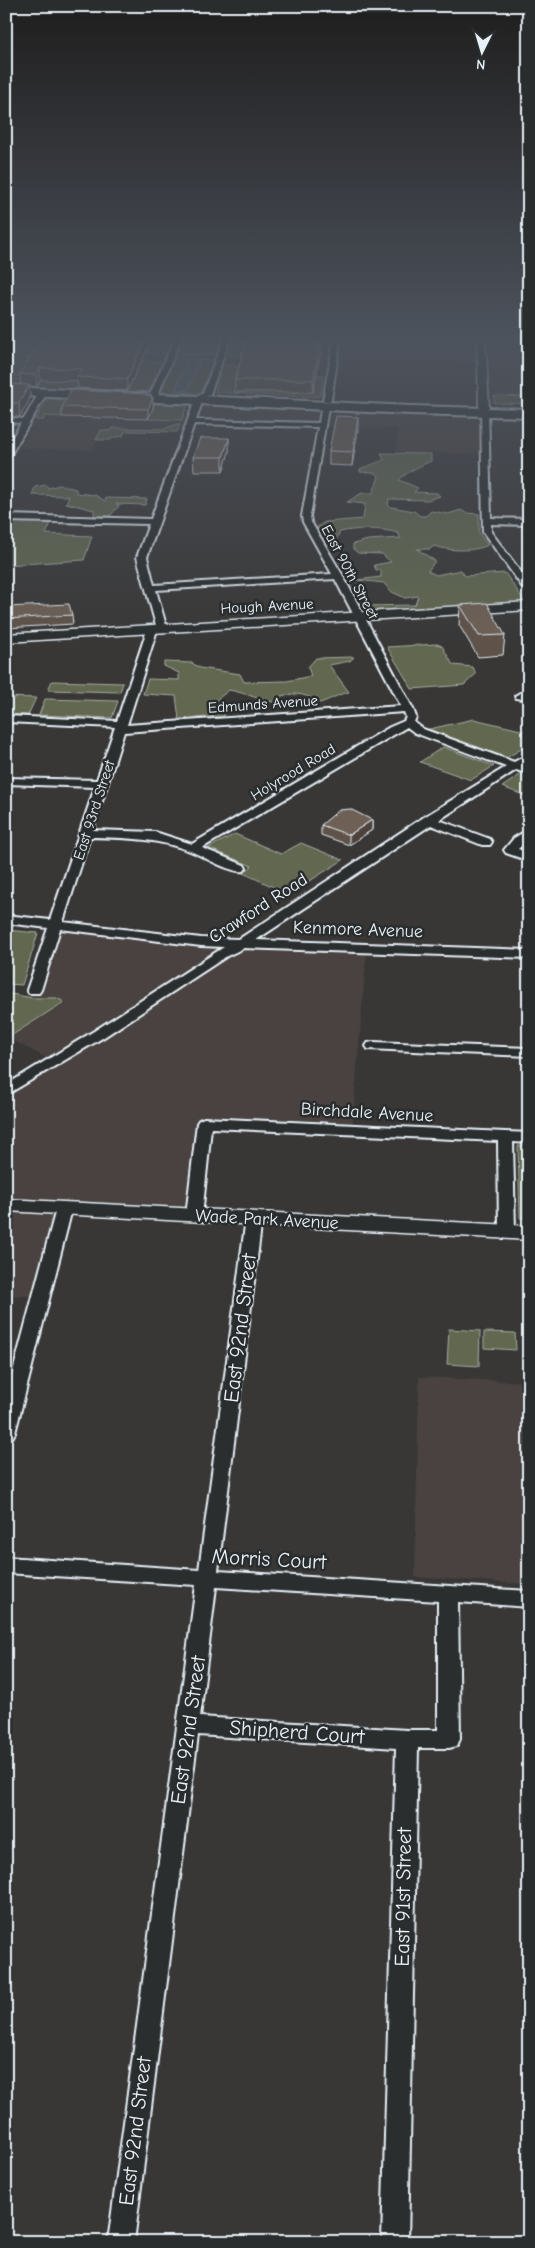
<svg xmlns="http://www.w3.org/2000/svg" width="535" height="2248" font-family="'Comic Neue',sans-serif">
	<style>
		.built { fill: #48433f }
		.green { fill: #62684f; stroke: #a5aca4 }
		.water { fill: #526976; stroke: #8e9faa }
		.lines { fill: none; stroke-linecap: round; stroke-linejoin: round }
		.minor-casing { stroke: #e8f1f8; stroke-width: 4 }
		.tertiary-casing { stroke: #e8f1f8; stroke-width: 3 }
		.primary-casing { stroke: #e8f1f8; stroke-width: 4 }
		.minor { fill: #2a2d2e; fill-rule: evenodd }
		.tertiary { fill: #2a2d2e; fill-rule: evenodd }
		.primary { fill: #2a2d2e; fill-rule: evenodd }
		.wall { fill: #5f5348; stroke: #e8f1f8 }
		.shaded-wall { fill: #4d433b; stroke: #e8f1f8 }
		.building { fill: #6e6054; stroke: #e8f1f8 }
		.labels { text-anchor: middle; stroke-width: 5; stroke-linejoin: round; paint-order: stroke }
		.far-street-label { font-size: 15px; fill: #e8f1f8; stroke: #2a2d2e }
		.street-label { font-size: 18px; fill: #e8f1f8; stroke: #2a2d2e }
		.near-street-label { font-size: 21px; fill: #e8f1f8; stroke: #2a2d2e }
	</style>
	<rect width="100%" height="100%" fill="#383736"/>
	<filter id="ink" filterUnits="userSpaceOnUse"><feTurbulence type="fractalNoise" baseFrequency=".02" numOctaves="2"/><feDisplacementMap in="SourceGraphic" scale="10" xChannelSelector="R" yChannelSelector="G"/><feConvolveMatrix kernelMatrix="1 2 1 2 8 2 1 2 1" color-interpolation-filters="sRGB"/></filter>
	<g filter="url(#ink)">
		<g class="built">
			<polygon points="6,335 529,335 529,405 489,403 486,362 330,359 322,396 320,397 206,394 201,398 484,407 485,454 396,452 398,429 191,422 187,433 101,430 92,450 20,448 30,429 28,428 26,421 45,389 6,387"/>
			<polygon points="56,924 201,942 367,948 352,1130 204,1123 194,1216 64,1209 41,1297 6,1295 6,1091 54,1062 6,1037 6,1009 34,990"/>
			<polygon points="419,1377 529,1382 529,1584 415,1577"/>
		</g>
		<g class="green">
			<polygon points="6,335 53,335 42,352 6,351"/>
			<polygon points="154,335 173,335 167,344 164,354 145,354"/>
			<polygon points="183,335 224,335 217,353 211,353 209,356 175,355"/>
			<polygon points="234,335 252,335 245,355 228,356"/>
			<polygon points="6,356 39,357 27,376 6,376"/>
			<polygon points="173,359 215,360 201,393 160,392"/>
			<polygon points="143,360 161,362 155,371 156,373 149,390 144,392 6,387 6,379 131,382"/>
			<polygon points="223,364 241,367 236,389 233,391 258,391 257,395 215,392"/>
			<polygon points="316,375 324,375 320,396 317,397 259,395 260,391 313,392"/>
			<polygon points="494,396 529,397 529,404 494,403"/>
			<polygon points="51,397 148,400 63,417 44,416 44,420 35,420 48,398"/>
			<polygon points="156,401 188,403 182,420 148,419"/>
			<polygon points="177,424 180,424 177,432 125,431 123,436 112,438 111,440 96,440 101,430 112,431 113,428 164,429"/>
			<path d="M381,453L431,454V461C420,466 408,471 399,480L418,488L414,492L437,493L440,496L428,500L389,499L388,505L391,507L414,511L420,516H426L431,511L448,514L461,510L466,513L479,514V533L488,545C474,552 449,551 434,546L430,549H417L435,561L428,571L436,575L461,570L465,576L505,573L525,602L367,612L364,606L415,605L418,596L405,598L390,591L384,583L357,580L381,577V570H376L374,565L391,562L382,554L358,553L353,549V544L368,540L401,538L398,533C381,528 357,528 340,532L336,540L327,546L317,527L325,522L363,519L365,504L347,502L362,493H373L379,476L375,473L360,472V469L384,460Z"/>
			<polygon points="46,485 48,488 59,485 76,489 76,493 95,495 105,501 106,498 147,499 145,505 116,504 119,506 110,516 94,516 94,510 66,503 69,496 32,495 35,487"/>
			<polygon points="6,521 51,523 46,534 92,536 84,560 6,565"/>
			<polygon points="437,644 442,646 453,665 473,667 476,674 464,685 412,689 387,647"/>
			<path d="M354,657L350,661L329,665L349,692C338,694 330,700 320,703C306,694 297,692 281,696V703C263,702 247,693 229,690L215,701L225,708L224,716L179,719L176,696L143,694L148,679L179,680V673L164,666V662L192,663L200,668L240,674L244,682L287,681L311,676L308,667L316,658Z"/>
			<polygon points="52,681 123,683 120,692 48,690"/>
			<polygon points="6,697 36,698 28,715 6,714"/>
			<polygon points="45,699 118,701 112,718 39,715"/>
			<polygon points="474,719 529,732 529,744 505,759 425,730"/>
			<polygon points="443,747 494,766 471,780 420,762"/>
			<polygon points="520,775 529,778 529,797 502,787"/>
			<polygon points="235,834 281,854 301,843 343,860 289,894 243,873 252,866 208,848"/>
			<polygon points="6,930 38,933 22,985 6,984"/>
			<polygon points="6,993 32,998 57,998 64,1002 6,1039"/>
			<polygon points="518,1146 529,1146 529,1218 520,1218"/>
			<polygon points="449,1329 480,1331 479,1366 447,1364"/>
			<polygon points="484,1332 515,1333 516,1350 484,1348"/>
		</g>
		<g class="water">
			<polygon points="197,335 209,335 202,355 189,355"/>
			<polygon points="187,360 200,360 188,390 175,390"/>
		</g>
		<g class="lines">
			<g class="minor-casing">
				<g id="minor">
					<polygon points="176,335 182,335 157,397 150,399 149,397"/>
					<path d="M225,335H231L210,394L203,399L196,420L319,423L321,410L328,408L310,516L311,522L343,576L413,709L416,717L414,722L423,729L514,762L529,754V762L524,765L529,767V774L516,770L439,820L490,839L492,842L490,845H482L431,825L256,940L529,950V958L244,948L227,956L104,1037L6,1095V1085L94,1031L224,947L201,946L60,929L41,990L39,993H29L27,990L48,928L6,923V915L50,920L95,787L6,784V778L97,780L115,727L6,722V716L117,721L147,630L152,627L157,630L127,725L401,706L335,579L156,590L167,629L162,632L157,629L137,557L149,524L6,521V515L151,519L196,398L203,393ZM194,424L318,427L302,516L303,522L332,574L154,585L147,557ZM404,712L406,717L404,721L390,727L192,844L155,832L93,830L124,732ZM407,727L415,733L506,767L424,817L239,939L201,938L63,922L90,837C126,838 156,838 190,851C203,856 232,874 244,871L246,868L244,865L202,848Z"/>
					<polygon points="335,335 341,335 331,400 327,402 323,400"/>
					<polygon points="40,391 47,393 10,456 6,458 6,449 21,423 6,422 6,418 24,419"/>
					<polygon points="481,405 488,407 491,518 529,519 529,525 491,524 491,532 529,583 529,593 526,592 483,532"/>
					<polygon points="520,693 529,694 529,700 516,698 515,696"/>
					<polygon points="529,829 529,839 518,849 529,853 529,861 506,853 504,850 514,838"/>
					<polygon points="373,1042 529,1048 529,1056 368,1049 366,1046 368,1043"/>
					<polygon points="204,1118 529,1133 529,1143 513,1142 515,1232 513,1236 501,1236 499,1232 498,1141 211,1128 202,1216 200,1220 188,1220 186,1216 197,1123 199,1120"/>
					<polygon points="64,1204 70,1205 72,1209 15,1433 12,1438 6,1440 6,1398 56,1209 58,1205"/>
					<path d="M254,1213L260,1214L262,1218L218,1571L529,1591V1607L458,1602L460,1739L457,1746L449,1748H418L408,2242H382L396,1748L198,1735L134,2242H108L196,1585L6,1573V1557L199,1570L246,1218L248,1214ZM216,1587L438,1601V1730H407L200,1717Z"/>
				</g>
			</g>
			<g class="tertiary-casing">
				<g id="tertiary">
					<polygon points="477,335 485,335 489,407 484,410 479,407"/>
					<polygon points="529,602 529,610 6,642 6,634"/>
					<polygon points="6,1199 529,1226 529,1240 6,1211"/>
				</g>
			</g>
			<g class="primary-casing">
				<polygon id="primary" points="6,387 411,406 529,409 529,417 411,414 6,395"/>
			</g>
			<use href="#minor" class="minor"/>
			<use href="#tertiary" class="tertiary"/>
			<use href="#primary" class="primary"/>
		</g>
		<g class="wall">
			<polygon points="154,335 127,391 78,388 77,381 40,380 37,387 29,386 30,398 20,417 6,416 6,386 21,384 20,374"/>
			<polygon points="248,335 324,335 313,392 235,392 235,380"/>
			<polygon points="147,394 147,395 152,396 153,408 148,419 62,417 62,407"/>
			<polygon points="358,430 352,466 329,465 329,451"/>
			<polygon points="229,438 229,452 223,471 194,471 193,457"/>
			<polygon points="460,605 505,635 503,655 478,657 459,625"/>
			<polygon points="6,607 72,615 73,624 6,628"/>
			<polygon points="372,820 372,830 349,845 321,835 321,825"/>
		</g>
		<g class="shaded-wall">
			<polygon points="148,335 154,335 127,391 127,379"/>
			<polygon points="322,335 324,335 313,392 313,380"/>
			<polygon points="40,368 40,380 37,387 36,375"/>
			<polygon points="29,385 30,398 20,417 19,403"/>
			<polygon points="152,396 152,400 153,398 153,408 148,419 148,409"/>
			<polygon points="358,417 358,430 352,466 353,452"/>
			<polygon points="229,438 229,452 223,471 223,457"/>
			<polygon points="372,820 372,830 349,845 349,835"/>
		</g>
		<g class="building">
			<polygon points="44,335 148,335 127,379 77,377 82,369 40,368 36,375 20,374"/>
			<polygon points="248,335 322,335 313,380 235,380"/>
			<polygon points="8,384 29,385 19,403 6,403 6,386"/>
			<polygon points="71,390 147,394 146,395 152,396 151,398 153,398 148,409 62,407"/>
			<polygon points="336,416 358,417 353,452 329,451"/>
			<polygon points="200,438 229,438 223,457 193,457"/>
			<polygon points="487,603 505,635 479,636 460,605"/>
			<polygon points="69,604 72,615 6,619 6,607"/>
			<polygon points="350,809 372,820 349,835 321,825 339,810"/>
		</g>
	</g>
	<linearGradient id="sky" x2="0" y2="1"><stop stop-color="#1f1e1e"/><stop offset="0.52" stop-color="#4d535d"/><stop offset="1" stop-color="#4d535d" stop-opacity="0"/></linearGradient>
	<rect width="535" height="650" fill="url(#sky)"/>
	<g class="labels">
		<g class="far-street-label">
			<text transform="translate(350 572) rotate(62)" y="5">East 90th Street</text>
			<text transform="translate(267 606) rotate(-3)" y="5">Hough Avenue</text>
			<text transform="translate(263 704) rotate(-4)" y="5">Edmunds Avenue</text>
			<text transform="translate(293 772) rotate(-31)" y="5">Holyrood Road</text>
			<text transform="translate(94 810) rotate(-72)" y="5">East 93rd Street</text>
		</g>
		<g class="street-label">
			<text transform="translate(258 908) rotate(-33)" y="6">Crawford Road</text>
			<text transform="translate(358 929) rotate(2)" y="6">Kenmore Avenue</text>
			<text transform="translate(367 1112) rotate(3)" y="6">Birchdale Avenue</text>
			<text transform="translate(267 1219) rotate(3)" y="6">Wade Park Avenue</text>
		</g>
		<g class="near-street-label">
			<text transform="translate(240 1328) rotate(-83)" y="7">East 92nd Street</text>
			<text transform="translate(269 1559) rotate(3)" y="7">Morris Court</text>
			<text transform="translate(188 1730) rotate(-82)" y="7">East 92nd Street</text>
			<text transform="translate(297 1732) rotate(4)" y="7">Shipherd Court</text>
			<text transform="translate(403 1897) rotate(-89)" y="7">East 91st Street</text>
			<text transform="translate(135 2131) rotate(-83)" y="7">East 92nd Street</text>
		</g>
	</g>
	<rect width="535" height="2248" fill="none" stroke="#2a2d2e" stroke-width="25"/>
	<rect x="12" y="12" width="510" height="2223" fill="none" stroke="#e8f1f8" stroke-width="2" filter="url(#ink)"/>
	<g transform="translate(482 52) rotate(185)" stroke="#2a2d2e" stroke-width="4" paint-order="stroke">
	<path d="M0-4L9 19L0 12L-9 19Z" fill="#e8f1f8"/>
	<text y="-8" font-size="14" font-weight="bold" text-anchor="middle" fill="#e8f1f8">N</text>
	</g>
</svg>
